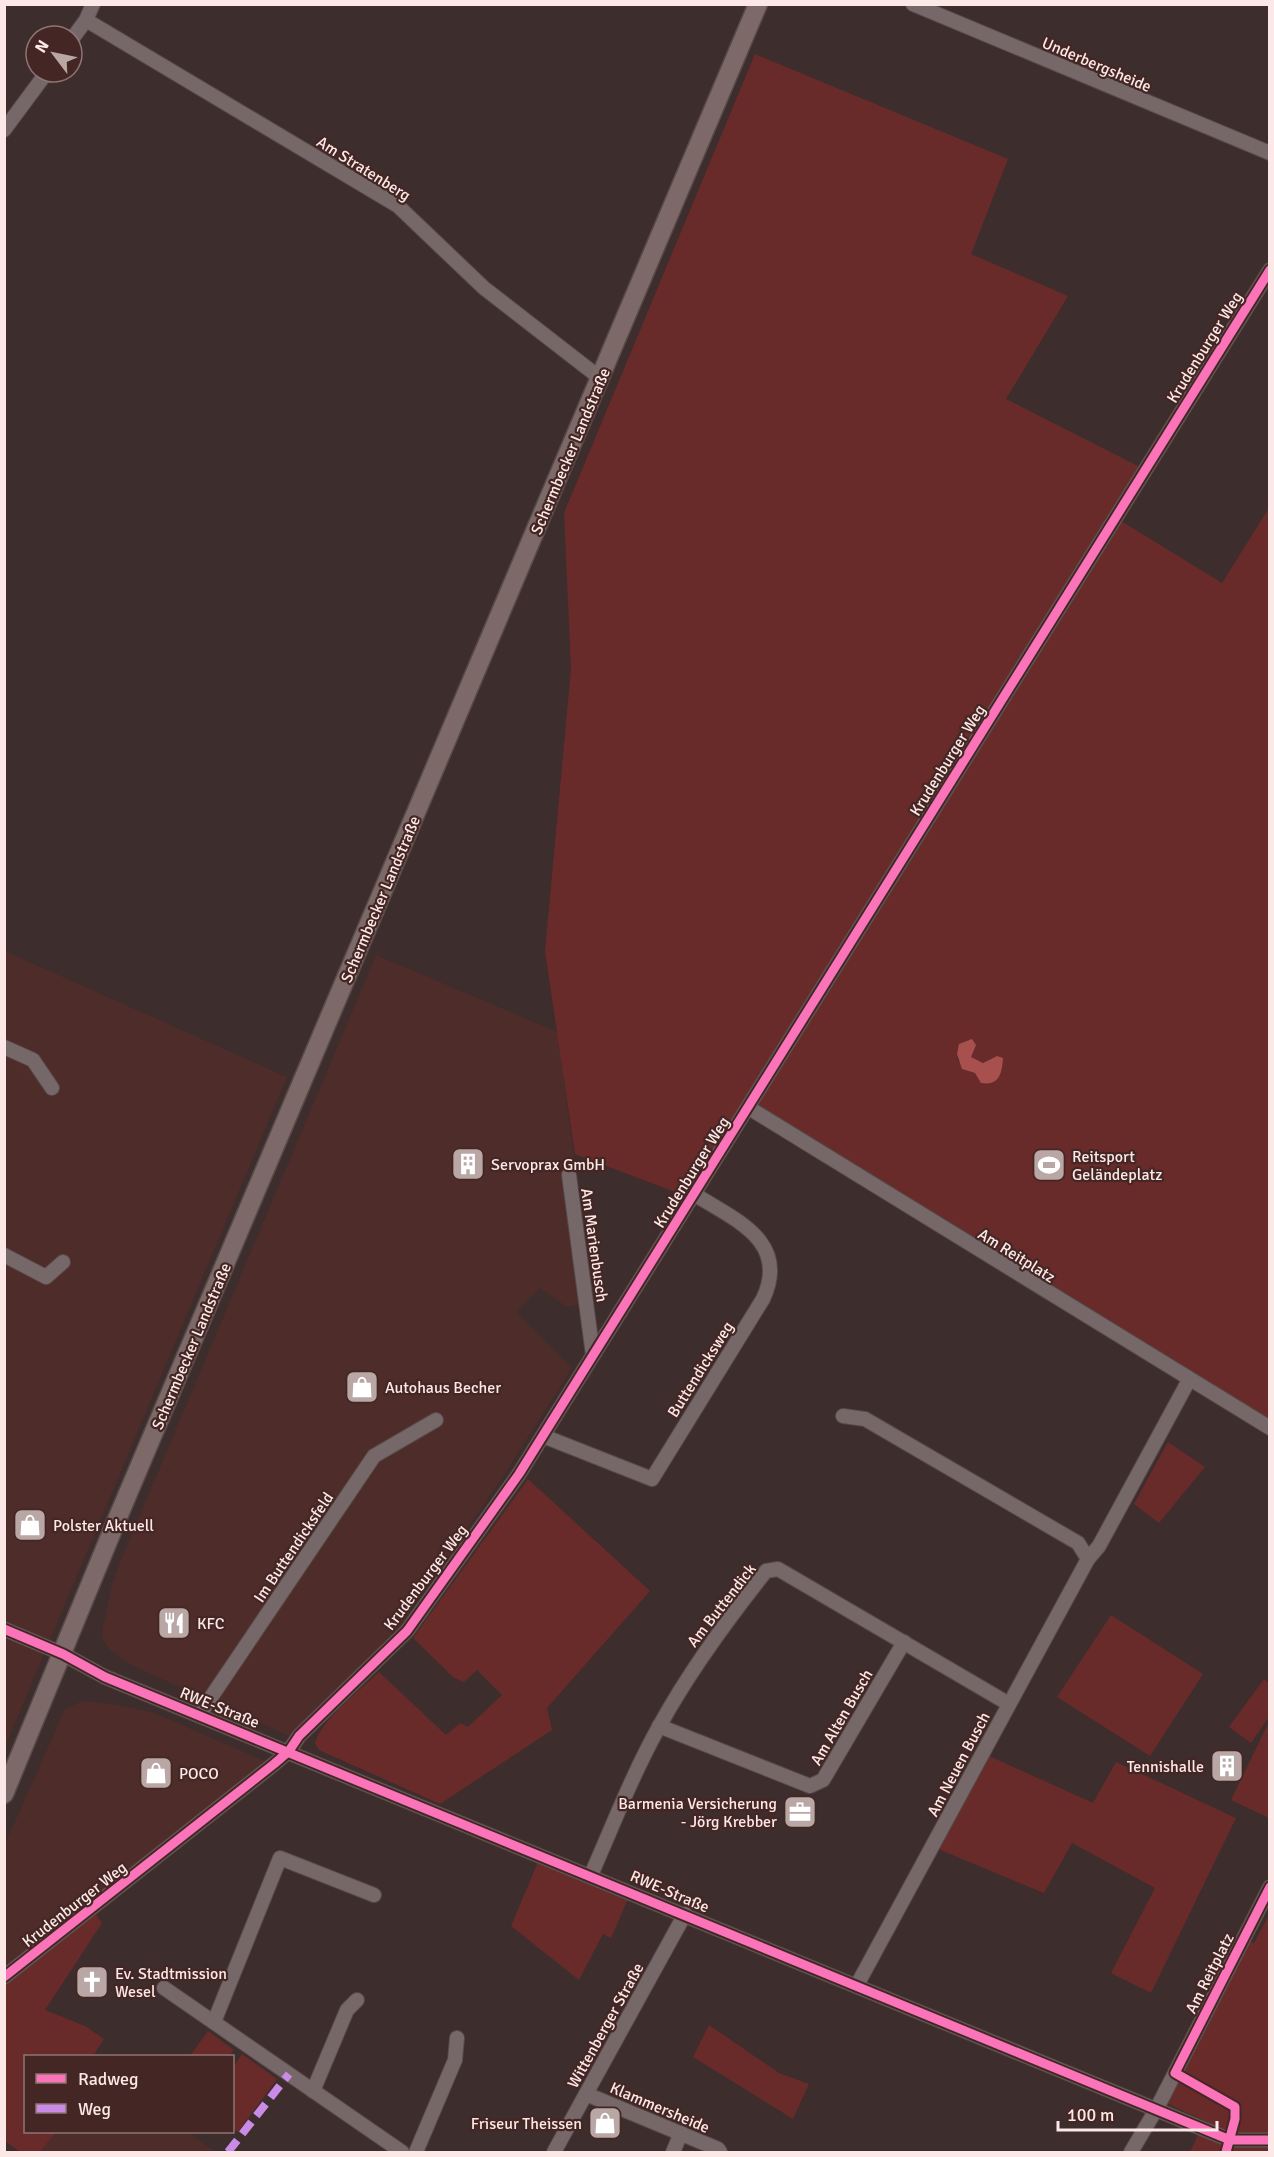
<svg xmlns="http://www.w3.org/2000/svg" width="1274" height="2157" font-family="Signika,sans-serif">
	<style>
		.built { fill: #4d2c2a }
		.green { fill: #682b2a; fill-rule: evenodd }
		.water { fill: #a7504d }
		.lines { fill: none; stroke-linecap: round; stroke-linejoin: round }
		.minor-casing { stroke: #564948; stroke-width: 16 }
		.major-casing { stroke: #564948; stroke-width: 21 }
		.minor { stroke: #766868; stroke-width: 14 }
		.major { stroke: #7c6968; stroke-width: 18 }
		.quiet { stroke: #ca8be6; stroke-width: 8; stroke-dasharray: 15 8; stroke-linecap: butt }
		.cycleway-casing { stroke: #442725; stroke-width: 13 }
		.cycleway { stroke: #fb73b8; stroke-width: 9 }
		.labels { text-anchor: middle; stroke-width: 4.5; stroke-linejoin: round; paint-order: stroke }
		.street-label { font-size: 16px; fill: #fce8e6; stroke: #442725 }
		.poi-label { font-size: 16px; fill: #fce8e6; stroke: #442725; text-anchor: start }
	</style>
	<rect width="100%" height="100%" fill="#3d2d2c"/>
	<g class="built">
		<polygon points="5,951 287,1077 5,1747"/>
		<polygon points="376,955 558,1032 592,1301 567,1307 540,1288 516,1312 572,1368 504,1475 400,1626 298,1732 289,1736 133,1666 110,1650 103,1640 102,1632 111,1588 120,1562"/>
		<polygon points="82,1701 112,1704 155,1713 269,1763 5,1971 5,1844 65,1709"/>
		<polygon points="56,2132 188,2132 216,2152 40,2152"/>
	</g>
	<g class="green">
		<path d="M755,54L1008,159L971,254L1068,296L1006,399L1140,467L1121,521L1222,583L1269,508V1425L751,1108L688,1197L575,1154L545,951L571,669L564,513ZM959,1051L983,1063L997,1056L979,1078L975,1073L963,1069L957,1058Z"/>
		<polygon points="1168,1442 1205,1467 1159,1523 1134,1504"/>
		<path d="M528,1479L650,1591L547,1708L552,1730L440,1804L319,1750L315,1743C322,1719 361,1690 379,1672L446,1735L460,1723L468,1727L502,1695L477,1670L464,1682L454,1678L413,1638Z"/>
		<polygon points="1111,1615 1203,1674 1150,1756 1057,1697"/>
		<polygon points="1264,1679 1269,1683 1269,1717 1251,1743 1229,1727"/>
		<polygon points="1269,1722 1270,1722 1269,1818 1231,1800"/>
		<polygon points="989,1756 1093,1803 1116,1762 1236,1818 1151,1993 1111,1973 1155,1888 1072,1843 1044,1893 938,1849"/>
		<polygon points="538,1862 628,1899 611,1938 603,1934 579,1980 511,1926"/>
		<polygon points="95,1913 102,1923 45,2010 85,2026 104,2039 93,2056 26,2056 26,2132 56,2132 40,2152 20,2152 5,2141 4,1984"/>
		<polygon points="1269,1915 1269,2136 1236,2135 1166,2103 1248,1941 1254,1943"/>
		<polygon points="709,2025 779,2073 809,2084 793,2119 693,2057"/>
		<polygon points="208,2031 234,2050 229,2056 190,2056"/>
		<polygon points="242,2054 277,2079 238,2132 233,2128 233,2067"/>
		<polygon points="1199,2133 1269,2144 1269,2152 1190,2152"/>
	</g>
	<path class="water" d="M972,1039L976,1045L971,1057L983,1063L997,1056L1003,1058C1002,1074 999,1086 981,1083L975,1073L962,1069L957,1054L959,1044Z"/>
	<g class="lines">
		<g class="minor-casing">
			<g id="minor">
				<polyline points="913,4 1270,153"/>
				<polyline points="86,20 398,206 484,288 600,378"/>
				<polyline points="72,39 86,20 93,4"/>
				<polyline points="4,130 47,72"/>
				<polyline points="4,1047 33,1060 52,1088"/>
				<polyline points="749,1108 1270,1428"/>
				<polyline points="569,1175 593,1355"/>
				<polyline points="4,1255 46,1277 63,1262"/>
				<polyline points="843,1416 865,1419 1078,1543 1088,1559"/>
				<path d="M543,1436L652,1479L763,1299C790,1241 735,1220 694,1194"/>
				<polyline points="4,1629 63,1654 105,1677 1230,2140 1270,2140"/>
				<polyline points="199,1715 374,1456 436,1420"/>
				<polyline points="659,1726 810,1786 823,1780 904,1642"/>
				<path d="M591,1875C613,1825 633,1773 660,1725C690,1670 727,1620 766,1571L778,1569L1009,1704"/>
				<polyline points="4,1977 274,1764 289,1751 299,1736 407,1631 519,1474 1270,270"/>
				<polyline points="857,1985 1088,1559 1099,1546 1189,1380"/>
				<polyline points="164,1988 402,2152"/>
				<polyline points="214,2022 280,1858 374,1895"/>
				<polyline points="313,2091 347,2010 357,2000"/>
				<polyline points="586,2094 718,2149 720,2152"/>
				<polyline points="416,2152 455,2060 457,2038"/>
				<polyline points="554,2152 685,1914"/>
				<polyline points="673,2152 681,2133"/>
				<polyline points="1131,2152 1157,2108 1270,1887"/>
			</g>
		</g>
		<g class="major-casing">
			<polyline id="major" points="4,1794 118,1517 758,4"/>
		</g>
		<use href="#minor" class="minor"/>
		<use href="#major" class="major"/>
		<polyline class="quiet" points="228,2152 289,2074"/>
		<g class="cycleway-casing">
			<g id="cycleway">
				<polyline points="4,1629 63,1654 105,1677 1230,2140 1270,2140"/>
				<polyline points="4,1977 274,1764 289,1751 299,1736 407,1631 519,1474 1270,270"/>
				<polyline points="1226,2152 1235,2119 1235,2107 1175,2073 1270,1887"/>
			</g>
		</g>
		<use href="#cycleway" class="cycleway"/>
	</g>
	<defs>
		<g id="building-square" transform="scale(1.725)"><rect x="-9" y="-9" width="18" height="18" rx="4" fill="#b9a7a5" stroke="#442725"/><path d="M-4-6H4V6H1V3H-1V6H-4ZM-2.5-4.3h1.7v1.8h-1.7ZM.8-4.3h1.7v1.8H.8ZM-2.5-1h1.7V.8h-1.7ZM.8-1h1.7V.8H.8Z" fill="#fff"/></g>
		<g id="stadium-square" transform="scale(1.725)"><rect x="-9" y="-9" width="18" height="18" rx="4" fill="#b9a7a5" stroke="#442725"/><path d="M0-5a6.5 5 0 1 0 0 10a6.5 5 0 1 0 0-10ZM-3.5-1.8h7v3.6h-7Z" fill="#fff"/></g>
		<g id="shop-square" transform="scale(1.725)"><rect x="-9" y="-9" width="18" height="18" rx="4" fill="#b9a7a5" stroke="#442725"/><path d="M-5-2.5h2.3a2.7 3.5 0 0 1 5.4 0H5L5.5 6h-11ZM-1.5-2.5h3a1.5 2.3 0 0 0-3 0Z" fill="#fff"/></g>
		<g id="restaurant-square" transform="scale(1.725)"><rect x="-9" y="-9" width="18" height="18" rx="4" fill="#b9a7a5" stroke="#442725"/><path d="M-5-6h1v4h1v-4h1v4h1v-4h1v5L-1.5 .5V6h-2V.5L-5-1ZM5-6V6H3V1.5H1.5Q1.5-4 5-6Z" fill="#fff"/></g>
		<g id="office-square" transform="scale(1.725)"><rect x="-9" y="-9" width="18" height="18" rx="4" fill="#b9a7a5" stroke="#442725"/><path d="M-6-3h4V-5.5h4V-3h4V5H-6ZM-1-4.5V-3h2v-1.5ZM-6 0V1H6V0Z" fill="#fff"/></g>
		<g id="church-square" transform="scale(1.725)"><rect x="-9" y="-9" width="18" height="18" rx="4" fill="#b9a7a5" stroke="#442725"/><path d="M-1.2-6h2.4v3.5h3.3v2.4h-3.3V6h-2.4V-.1h-3.3v-2.4h3.3Z" fill="#fff"/></g>
	</defs>
	<g fill-rule="evenodd">
		<use href="#building-square" x="468" y="1164"/>
		<use href="#stadium-square" x="1049" y="1165"/>
		<use href="#shop-square" x="362" y="1387"/>
		<use href="#shop-square" x="30" y="1525"/>
		<use href="#restaurant-square" x="174" y="1623"/>
		<use href="#building-square" x="1227" y="1766"/>
		<use href="#shop-square" x="156" y="1773"/>
		<use href="#office-square" x="800" y="1812"/>
		<use href="#church-square" x="92" y="1982"/>
		<use href="#shop-square" x="605" y="2123"/>
	</g>
	<g class="labels">
		<g class="street-label">
			<text transform="translate(1097 64) rotate(23)" y="6">Underbergsheide</text>
			<text transform="translate(364 168) rotate(32)" y="6">Am Stratenberg</text>
			<text transform="translate(1204 347) rotate(-58)" y="6">Krudenburger Weg</text>
			<text transform="translate(570 451) rotate(-67)" y="6">Schermbecker Landstraße</text>
			<text transform="translate(947 760) rotate(-58)" y="6">Krudenburger Weg</text>
			<text transform="translate(380 899) rotate(-67)" y="6">Schermbecker Landstraße</text>
			<text transform="translate(691 1172) rotate(-58)" y="6">Krudenburger Weg</text>
			<text transform="translate(595 1245) rotate(82)" y="6">Am Marienbusch</text>
			<text transform="translate(1017 1255) rotate(32)" y="6">Am Reitplatz</text>
			<text transform="translate(191 1346) rotate(-67)" y="6">Schermbecker Landstraße</text>
			<text transform="translate(700 1369) rotate(-58)" y="6">Buttendicksweg</text>
			<text transform="translate(293 1547) rotate(-56)" y="6">Im Buttendicksfeld</text>
			<text transform="translate(425 1577) rotate(-53)" y="6">Krudenburger Weg</text>
			<text transform="translate(721 1605) rotate(-52)" y="6">Am Buttendick</text>
			<text transform="translate(220 1707) rotate(22)" y="6">RWE-Straße</text>
			<text transform="translate(841 1717) rotate(-60)" y="6">Am Alten Busch</text>
			<text transform="translate(958 1764) rotate(-62)" y="6">Am Neuen Busch</text>
			<text transform="translate(670 1891) rotate(23)" y="6">RWE-Straße</text>
			<text transform="translate(74 1904) rotate(-38)" y="6">Krudenburger Weg</text>
			<text transform="translate(1209 1973) rotate(-63)" y="6">Am Reitplatz</text>
			<text transform="translate(605 2025) rotate(-61)" y="6">Wittenberger Straße</text>
			<text transform="translate(660 2107) rotate(23)" y="6">Klammersheide</text>
		</g>
		<g class="poi-label">
			<text x="1072" y="1162">Reitsport<tspan x="1072" dy="18">Geländeplatz</tspan></text>
			<text x="491" y="1170">Servoprax GmbH</text>
			<text x="385" y="1393">Autohaus Becher</text>
			<text x="53" y="1531">Polster Aktuell</text>
			<text x="197" y="1629">KFC</text>
			<text x="1204" y="1772" text-anchor="end">Tennishalle</text>
			<text x="179" y="1779">POCO</text>
			<text x="777" y="1809" text-anchor="end">Barmenia Versicherung<tspan x="777" dy="18">- Jörg Krebber</tspan></text>
			<text x="115" y="1979">Ev. Stadtmission<tspan x="115" dy="18">Wesel</tspan></text>
			<text x="582" y="2129" text-anchor="end">Friseur Theissen</text>
		</g>
	</g>
	<rect width="1274" height="2157" fill="none" stroke="#fce8e6" stroke-width="12"/>
	<rect x="24" y="2055" width="210" height="78" fill="#442725" stroke="#8e7472" stroke-width="1.5"/>
	<rect x="36" y="2074" width="30" height="9" fill="#fb73b8" stroke="#8e7472" stroke-width="1.5"/>
	<text x="78" y="2085" font-size="18" fill="#fce8e6">Radweg</text>
	<rect x="36" y="2104" width="30" height="9" fill="#ca8be6" stroke="#8e7472" stroke-width="1.5"/>
	<text x="78" y="2115" font-size="18" fill="#fce8e6">Weg</text>
	<g transform="translate(54 54) rotate(302)"><circle r="28" fill="#442725" stroke="#8e7472" stroke-width="1.5"/>
	<path d="M0-4.5L10 22L0 15L-10 22Z" fill="#b9a7a5"/>
	<text y="-9" font-size="16" font-weight="bold" text-anchor="middle" fill="#fce8e6">N</text>
	</g>
	<path d="M1058 2121v9h159v-9" fill="none" stroke="#fce8e6" stroke-width="3"/>
	<text x="1067" y="2121" font-size="18" fill="#fce8e6" stroke="#442725" stroke-width="4.5" paint-order="stroke">100 m</text>
</svg>
